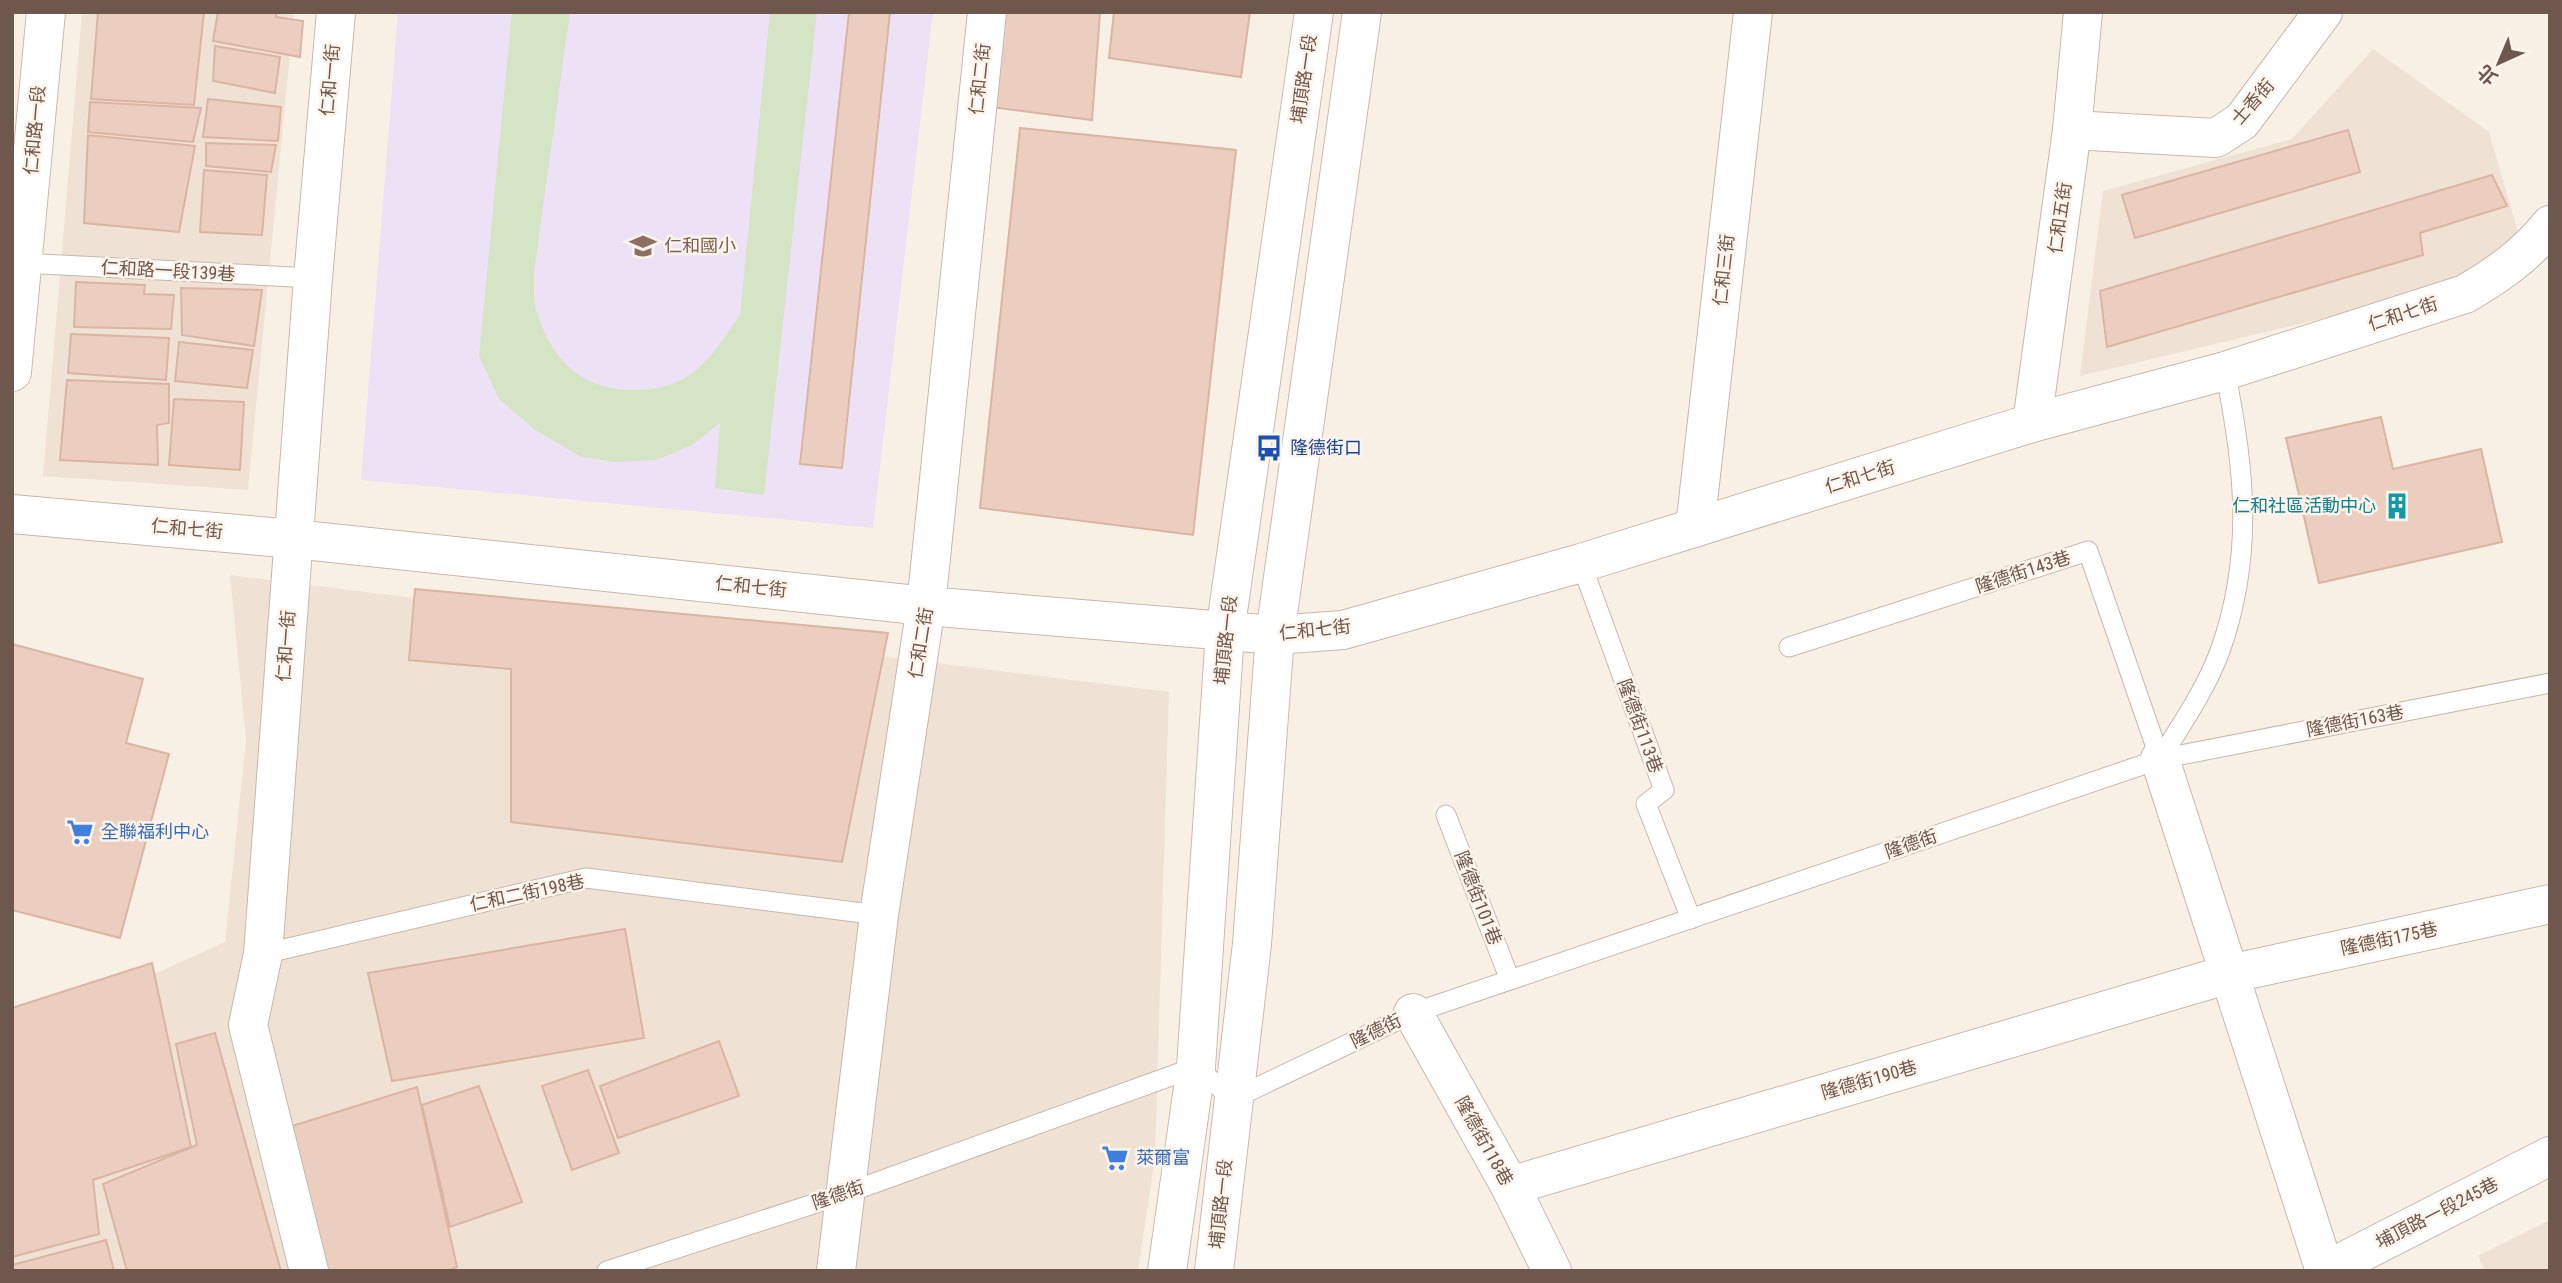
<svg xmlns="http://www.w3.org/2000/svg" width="2562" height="1283" font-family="'Roboto Condensed','Noto Sans TC',sans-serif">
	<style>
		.residential { fill: #efe1d4 }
		.education { fill: #ede2f5 }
		.green { fill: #d4e4c5 }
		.building { fill: #ebcec0; stroke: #dbb4a2; stroke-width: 2 }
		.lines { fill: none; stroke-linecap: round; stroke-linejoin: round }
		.lane-casing { stroke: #c8b7ac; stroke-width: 21 }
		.street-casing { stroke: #c8b7ac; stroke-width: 40 }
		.secondary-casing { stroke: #cdb9ad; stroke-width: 40 }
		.lane { stroke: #fff; stroke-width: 19 }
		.street { stroke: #fff; stroke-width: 38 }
		.secondary { stroke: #fff; stroke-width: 38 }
		.labels { text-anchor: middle; stroke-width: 5; stroke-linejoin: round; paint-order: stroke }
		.street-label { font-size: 18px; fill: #6e574d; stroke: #fcf4ea }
		.education-label { font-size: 18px; fill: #785e54; stroke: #fcf4ea; text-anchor: start }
		.transit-label { font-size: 18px; fill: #164399; stroke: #fcf4ea; text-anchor: start }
		.culture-label { font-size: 18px; fill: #0d838f; stroke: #fcf4ea; text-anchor: end }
		.shop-label { font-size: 18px; fill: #366cbe; stroke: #fcf4ea; text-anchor: start }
	</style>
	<rect width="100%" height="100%" fill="#f9f0e5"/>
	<g class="residential">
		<polygon points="82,12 294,12 248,490 43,476"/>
		<polygon points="2373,49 2489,132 2518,232 2460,286 2080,376 2103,191 2292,139"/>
		<polygon points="230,575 1169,692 1155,1158 1138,1271 12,1271 12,1039 225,942 246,740"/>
		<polygon points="2550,1220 2550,1271 2485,1271 2478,1256"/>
	</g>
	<polygon class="education" points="398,12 933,12 873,528 361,480"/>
	<path class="green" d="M512,12H570L534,272C534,284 533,299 536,310C551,358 579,389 631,390C651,390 671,387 688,376C710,363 725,335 740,315L770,12H817L764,495L715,488L720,423L692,445L656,460L615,462L581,457L534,429L499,399L479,356Z"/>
	<g class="building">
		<polygon points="98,12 204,12 194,105 91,99"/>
		<polygon points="218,12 277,12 276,17 303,21 300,57 213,41"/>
		<polygon points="849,12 890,12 842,468 800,464"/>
		<polygon points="998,12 1100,12 1092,120 990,107"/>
		<polygon points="1114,12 1250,12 1241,77 1109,58"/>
		<polygon points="215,46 280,57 275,93 213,81"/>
		<polygon points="208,99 281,107 278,141 203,137"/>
		<polygon points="90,102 201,108 193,142 88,132"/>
		<polygon points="1020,128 1236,150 1193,535 980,508"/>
		<polygon points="2348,130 2360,172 2135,238 2122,195"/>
		<polygon points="88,135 195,146 179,232 84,223"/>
		<polygon points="206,143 276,145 271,172 206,166"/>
		<polygon points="204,170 267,175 262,235 200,232"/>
		<polygon points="2492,175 2507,206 2420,233 2423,255 2107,347 2100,291"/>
		<polygon points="76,282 145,285 144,294 174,295 171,329 74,327"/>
		<polygon points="181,288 262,290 254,346 182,335"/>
		<polygon points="71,334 169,338 166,380 68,373"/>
		<polygon points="179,342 253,350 247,388 175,381"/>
		<polygon points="67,380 169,384 169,423 157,425 158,465 60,460"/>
		<polygon points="174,399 244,402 240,470 169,465"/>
		<polygon points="2381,417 2393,469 2481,449 2502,542 2319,583 2286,438"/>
		<polygon points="415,589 888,633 842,862 511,822 511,669 409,660"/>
		<polygon points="12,644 143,679 126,743 169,754 120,938 12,910"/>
		<polygon points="625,929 644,1038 392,1081 368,973"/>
		<polygon points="152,963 191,1147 93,1180 99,1234 12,1257 12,1008"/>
		<polygon points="215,1033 281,1271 127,1271 103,1184 197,1145 176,1044"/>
		<polygon points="719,1041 739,1096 618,1138 600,1086"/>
		<polygon points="588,1070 619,1153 572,1170 542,1086"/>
		<polygon points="479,1086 522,1202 450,1227 422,1105"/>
		<polygon points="417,1087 457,1267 446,1271 323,1271 286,1128"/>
		<polygon points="106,1240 114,1271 12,1271 12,1265"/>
	</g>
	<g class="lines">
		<g class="lane-casing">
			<g id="lane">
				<polyline points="22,263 313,278"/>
				<polyline points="1581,563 1664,790 1646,804 1691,919"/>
				<polyline points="1789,647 2088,551 2160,759 2550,683"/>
				<polyline points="1446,815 1510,980"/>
				<polyline points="263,954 586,878 879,915"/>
				<path d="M607,1271L844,1194L1196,1067L1233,1099L1413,1013L2160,759C2181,725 2206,689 2220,651C2254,556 2245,468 2225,371"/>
			</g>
		</g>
		<g class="street-casing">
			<g id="street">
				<polyline points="2072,130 2216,138 2242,121 2323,12"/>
				<polyline points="2032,423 2072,130 2083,12"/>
				<path d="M12,514L294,539L926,606L1275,635L1343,630L1581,563L2032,423L2225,371L2465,294C2498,275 2526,255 2550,225"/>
				<polyline points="1695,528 1753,12"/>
				<polyline points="2160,759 2325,1271 2550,1156"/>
				<polyline points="1413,1013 1510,1186 1552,1271"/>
				<polyline points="1510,1186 2229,974 2550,904"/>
				<polyline points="309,1271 248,1025 263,954 313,278 336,12"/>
				<polyline points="836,1271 879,915 926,606 987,12"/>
			</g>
		</g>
		<g class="secondary-casing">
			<g id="secondary">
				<polyline points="12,372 46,12"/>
				<polyline points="1167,1271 1196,1067 1225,632 1314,12"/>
				<polyline points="1214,1271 1252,944 1275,635 1362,12"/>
			</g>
		</g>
		<use href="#lane" class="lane"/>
		<use href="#street" class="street"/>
		<use href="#secondary" class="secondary"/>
	</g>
	<defs>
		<g id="school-bare" transform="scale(2.1)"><path d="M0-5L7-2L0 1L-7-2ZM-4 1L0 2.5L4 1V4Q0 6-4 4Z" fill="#8d6e63" stroke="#fcf4ea" stroke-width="2.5" paint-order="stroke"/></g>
		<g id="bus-bare" transform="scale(2.1)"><path d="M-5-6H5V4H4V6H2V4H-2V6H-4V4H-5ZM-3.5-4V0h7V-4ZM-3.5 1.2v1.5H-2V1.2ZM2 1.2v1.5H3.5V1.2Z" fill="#1a4fb4" stroke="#fcf4ea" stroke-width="2.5" paint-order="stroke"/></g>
		<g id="building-bare" transform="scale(2.1)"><path d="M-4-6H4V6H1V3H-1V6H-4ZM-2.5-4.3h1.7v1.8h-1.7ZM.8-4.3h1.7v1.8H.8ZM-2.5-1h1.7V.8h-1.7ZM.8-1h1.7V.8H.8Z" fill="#0f9aa8" stroke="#fcf4ea" stroke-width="2.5" paint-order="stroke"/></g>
		<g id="supermarket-bare" transform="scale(2.1)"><path d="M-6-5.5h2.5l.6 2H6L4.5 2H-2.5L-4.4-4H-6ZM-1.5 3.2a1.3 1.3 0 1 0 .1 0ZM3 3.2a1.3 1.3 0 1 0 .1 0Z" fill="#3f7fe0" stroke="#fcf4ea" stroke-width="2.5" paint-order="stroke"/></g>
	</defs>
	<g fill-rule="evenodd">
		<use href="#school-bare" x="643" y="246"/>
		<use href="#bus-bare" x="1269" y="448"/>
		<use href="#building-bare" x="2397" y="506"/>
		<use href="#supermarket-bare" x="80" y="832"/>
		<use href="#supermarket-bare" x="1115" y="1158"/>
	</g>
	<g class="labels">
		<g class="street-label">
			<text transform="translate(980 79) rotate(-84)" y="6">仁和二街</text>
			<text transform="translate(1304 79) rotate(-82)" y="6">埔頂路一段</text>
			<text transform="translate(330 80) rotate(-85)" y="6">仁和一街</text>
			<text transform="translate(2253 102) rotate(-49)" y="6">士香街</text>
			<text transform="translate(35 130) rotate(-85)" y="6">仁和路一段</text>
			<text transform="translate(2060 218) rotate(-82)" y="6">仁和五街</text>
			<text transform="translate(1724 270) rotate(-84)" y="6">仁和三街</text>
			<text transform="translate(168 271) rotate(3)" y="6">仁和路一段139巷</text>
			<text transform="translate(2403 314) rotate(-18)" y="6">仁和七街</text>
			<text transform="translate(1860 477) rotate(-17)" y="6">仁和七街</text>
			<text transform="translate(187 529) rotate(5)" y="6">仁和七街</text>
			<text transform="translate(2023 572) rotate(-18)" y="6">隆德街143巷</text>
			<text transform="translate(751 587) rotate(6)" y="6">仁和七街</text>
			<text transform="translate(1315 630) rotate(-6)" y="6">仁和七街</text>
			<text transform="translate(1226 640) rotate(-84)" y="6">埔頂路一段</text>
			<text transform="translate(921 643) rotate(-81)" y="6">仁和二街</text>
			<text transform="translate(286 646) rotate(-86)" y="6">仁和一街</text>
			<text transform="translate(2355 721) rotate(-11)" y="6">隆德街163巷</text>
			<text transform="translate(1640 726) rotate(70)" y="6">隆德街113巷</text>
			<text transform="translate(1911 844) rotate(-19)" y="6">隆德街</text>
			<text transform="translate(527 893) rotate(-12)" y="6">仁和二街198巷</text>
			<text transform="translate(1478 898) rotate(69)" y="6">隆德街101巷</text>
			<text transform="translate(2389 939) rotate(-12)" y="6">隆德街175巷</text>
			<text transform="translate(1376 1031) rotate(-26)" y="6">隆德街</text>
			<text transform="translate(1869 1080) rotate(-16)" y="6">隆德街190巷</text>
			<text transform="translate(1484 1141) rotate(61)" y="6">隆德街118巷</text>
			<text transform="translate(838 1195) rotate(-19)" y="6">隆德街</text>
			<text transform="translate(1221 1204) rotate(-84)" y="6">埔頂路一段</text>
			<text transform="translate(2437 1213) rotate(-27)" y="6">埔頂路一段245巷</text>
		</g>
		<g class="education-label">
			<text x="664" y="252">仁和國小</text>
		</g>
		<g class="transit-label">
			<text x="1290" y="454">隆德街口</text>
		</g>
		<g class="culture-label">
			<text x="2376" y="512">仁和社區活動中心</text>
		</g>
		<g class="shop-label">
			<text x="101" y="838">全聯福利中心</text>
			<text x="1136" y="1164">萊爾富</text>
		</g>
	</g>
	<rect width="2562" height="1283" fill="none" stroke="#6e574d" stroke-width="28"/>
	<g transform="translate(2499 63) rotate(224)" stroke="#fcf4ea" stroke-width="5" paint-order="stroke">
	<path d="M0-5L12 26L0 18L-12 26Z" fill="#6e574d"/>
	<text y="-10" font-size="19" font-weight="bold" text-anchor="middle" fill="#6e574d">北</text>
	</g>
</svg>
